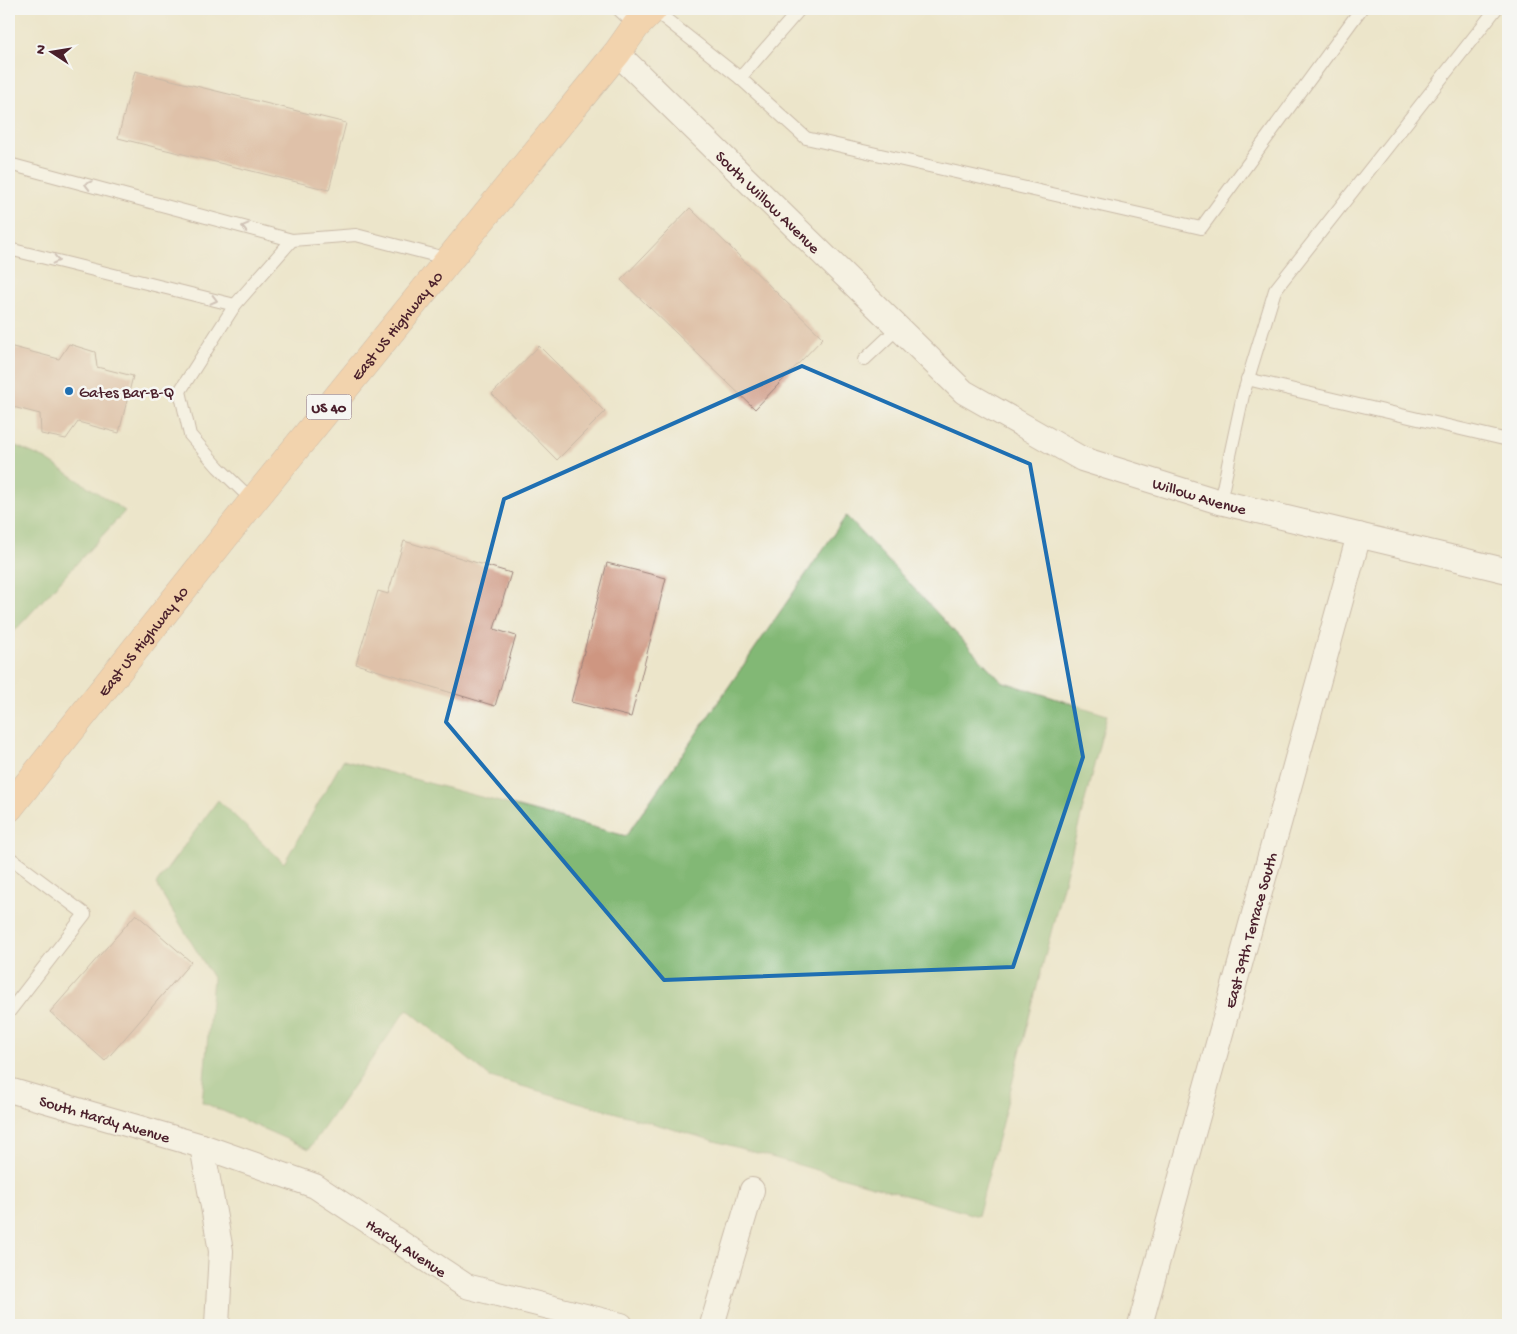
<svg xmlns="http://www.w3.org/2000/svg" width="1517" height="1334" font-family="'Gochi Hand',sans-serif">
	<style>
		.forest { fill: #82b875; stroke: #666c50 }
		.building { fill: #ce9681 }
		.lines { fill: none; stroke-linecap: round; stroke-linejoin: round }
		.service-casing { stroke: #9b827a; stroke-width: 14 }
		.minor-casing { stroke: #9b827a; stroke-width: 26 }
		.primary-casing { stroke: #9b827a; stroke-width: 29 }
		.service { stroke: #fff; stroke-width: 12 }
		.minor { stroke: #fff; stroke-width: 24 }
		.primary { stroke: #f9bc8a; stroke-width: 28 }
		.oneway { stroke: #ae9aa0 }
		.marked { fill: none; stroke: #1f6fb2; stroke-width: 4; stroke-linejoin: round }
		.poi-dot { fill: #1f6fb2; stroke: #f6f6f2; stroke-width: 2 }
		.labels { text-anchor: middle; stroke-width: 5; stroke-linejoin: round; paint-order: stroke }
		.shield { fill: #f6f6f2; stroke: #7e6067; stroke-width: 1 }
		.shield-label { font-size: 15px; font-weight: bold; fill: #4a1f2b }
		.street-label { font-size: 16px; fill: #4a1f2b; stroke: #f6f6f2 }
		.poi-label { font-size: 16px; fill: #4a1f2b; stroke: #f6f6f2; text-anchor: start }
	</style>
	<rect width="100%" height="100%" fill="#f6f6f2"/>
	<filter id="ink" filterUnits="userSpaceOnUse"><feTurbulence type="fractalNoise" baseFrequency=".02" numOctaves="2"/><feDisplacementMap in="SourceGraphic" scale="10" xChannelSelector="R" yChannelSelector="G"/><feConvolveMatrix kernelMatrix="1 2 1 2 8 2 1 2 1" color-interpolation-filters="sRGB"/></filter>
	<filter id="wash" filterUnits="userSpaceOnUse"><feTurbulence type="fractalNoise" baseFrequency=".0096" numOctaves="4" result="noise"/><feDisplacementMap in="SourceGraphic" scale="20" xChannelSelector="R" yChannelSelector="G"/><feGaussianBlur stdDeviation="1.12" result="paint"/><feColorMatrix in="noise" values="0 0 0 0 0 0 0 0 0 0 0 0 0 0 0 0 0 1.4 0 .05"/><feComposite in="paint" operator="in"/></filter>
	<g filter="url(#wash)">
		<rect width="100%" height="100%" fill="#ece5ca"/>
		<g class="forest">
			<polygon points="9,443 46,459 125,511 9,637"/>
			<polygon points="846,516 1001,681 1107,715 978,1216 490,1077 407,1009 309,1149 202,1102 213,978 156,884 218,800 284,863 343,760 626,836"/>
		</g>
		<g id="blocks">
			<g class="building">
				<polygon points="135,71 346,123 329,190 118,138"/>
				<polygon points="690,208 823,338 755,409 621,280"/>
				<polygon points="69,344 95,352 97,367 133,376 119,433 78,422 66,439 41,434 40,414 9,406 9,346 59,359"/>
				<polygon points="539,346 605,412 557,460 492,394"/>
				<polygon points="404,541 511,573 494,629 516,636 495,706 356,664 378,591 388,594"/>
				<polygon points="607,563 666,578 631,717 571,702"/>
				<polygon points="136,914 191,962 105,1061 50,1012"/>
			</g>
		</g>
	</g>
	<g filter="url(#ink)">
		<use href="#blocks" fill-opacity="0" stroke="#9b827a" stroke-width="1"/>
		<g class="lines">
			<g class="service-casing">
				<g id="service">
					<polyline points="618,9 636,26"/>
					<polyline points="653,9 740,78 806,138 1201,228 1361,9"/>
					<polyline points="740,78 800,9"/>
					<polyline points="9,164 292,240 356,235 449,259"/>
					<polyline points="9,249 235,305"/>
					<polyline points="864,360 898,328"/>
					<polyline points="1247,379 1508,440"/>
					<polyline points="253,501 218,467 190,435 180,391 235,305 292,240"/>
					<polyline points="1220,502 1243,395 1275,290 1496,9"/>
					<polyline points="9,857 85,914 9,1012"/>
				</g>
			</g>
			<g class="minor-casing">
				<g id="minor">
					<path id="s1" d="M617,53L964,392L1082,459L1220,502L1508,571"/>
					<path id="s2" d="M9,1090L202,1146L315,1186L466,1286L621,1325"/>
					<polyline points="202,1146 221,1251 217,1325"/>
					<polyline points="712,1325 752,1190"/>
					<path id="s3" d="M1140,1325L1359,535"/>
				</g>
			</g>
			<g class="primary-casing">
				<g id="primary">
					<path id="s4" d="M9,808L253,501L617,53L636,26L653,9"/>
				</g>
			</g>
			<use href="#service" class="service"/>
			<use href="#minor" class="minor"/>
			<use href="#primary" class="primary"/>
		</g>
		<defs><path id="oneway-chevron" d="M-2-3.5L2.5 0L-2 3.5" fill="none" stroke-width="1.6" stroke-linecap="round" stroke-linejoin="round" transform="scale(1.25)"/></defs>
		<g class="oneway">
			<use href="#oneway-chevron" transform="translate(88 185) rotate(-165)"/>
			<use href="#oneway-chevron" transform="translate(245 227) rotate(-165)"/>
			<use href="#oneway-chevron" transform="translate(56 260) rotate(14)"/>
			<use href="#oneway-chevron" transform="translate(214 300) rotate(14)"/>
		</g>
	</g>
	<path d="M0 0H1517V1334H0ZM802,366L1030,464L1083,757L1013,967L664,980L446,722L504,499Z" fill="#ece5ca" fill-opacity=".55" fill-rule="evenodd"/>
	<path class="marked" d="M802,366L1030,464L1083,757L1013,967L664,980L446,722L504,499Z"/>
	<circle class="poi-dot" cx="69" cy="391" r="5"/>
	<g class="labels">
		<rect class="shield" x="306.5" y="394.5" width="45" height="25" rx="4"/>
		<g class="shield-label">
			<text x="329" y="412">US 40</text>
		</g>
		<g class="street-label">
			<text dy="6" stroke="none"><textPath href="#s1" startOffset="212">South Willow Avenue</textPath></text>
			<text dy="6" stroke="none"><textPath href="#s4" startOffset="619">East US Highway 40</textPath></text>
			<text dy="6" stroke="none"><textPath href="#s1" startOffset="744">Willow Avenue</textPath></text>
			<text dy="6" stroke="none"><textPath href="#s4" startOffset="214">East US Highway 40</textPath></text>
			<text dy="6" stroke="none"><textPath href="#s3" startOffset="410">East 39th Terrace South</textPath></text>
			<text dy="6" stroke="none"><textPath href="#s2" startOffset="100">South Hardy Avenue</textPath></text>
			<text dy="6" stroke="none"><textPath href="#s2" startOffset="431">Hardy Avenue</textPath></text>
		</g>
		<g class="poi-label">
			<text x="79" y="397">Gates Bar-B-Q</text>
		</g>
	</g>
	<rect width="1517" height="1334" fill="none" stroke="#f6f6f2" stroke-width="30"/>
	<g transform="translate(52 52) rotate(282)" stroke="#f6f6f2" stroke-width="4" paint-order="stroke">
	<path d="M0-4L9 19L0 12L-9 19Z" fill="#4a1f2b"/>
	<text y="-8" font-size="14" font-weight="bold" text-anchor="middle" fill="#4a1f2b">N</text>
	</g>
</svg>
